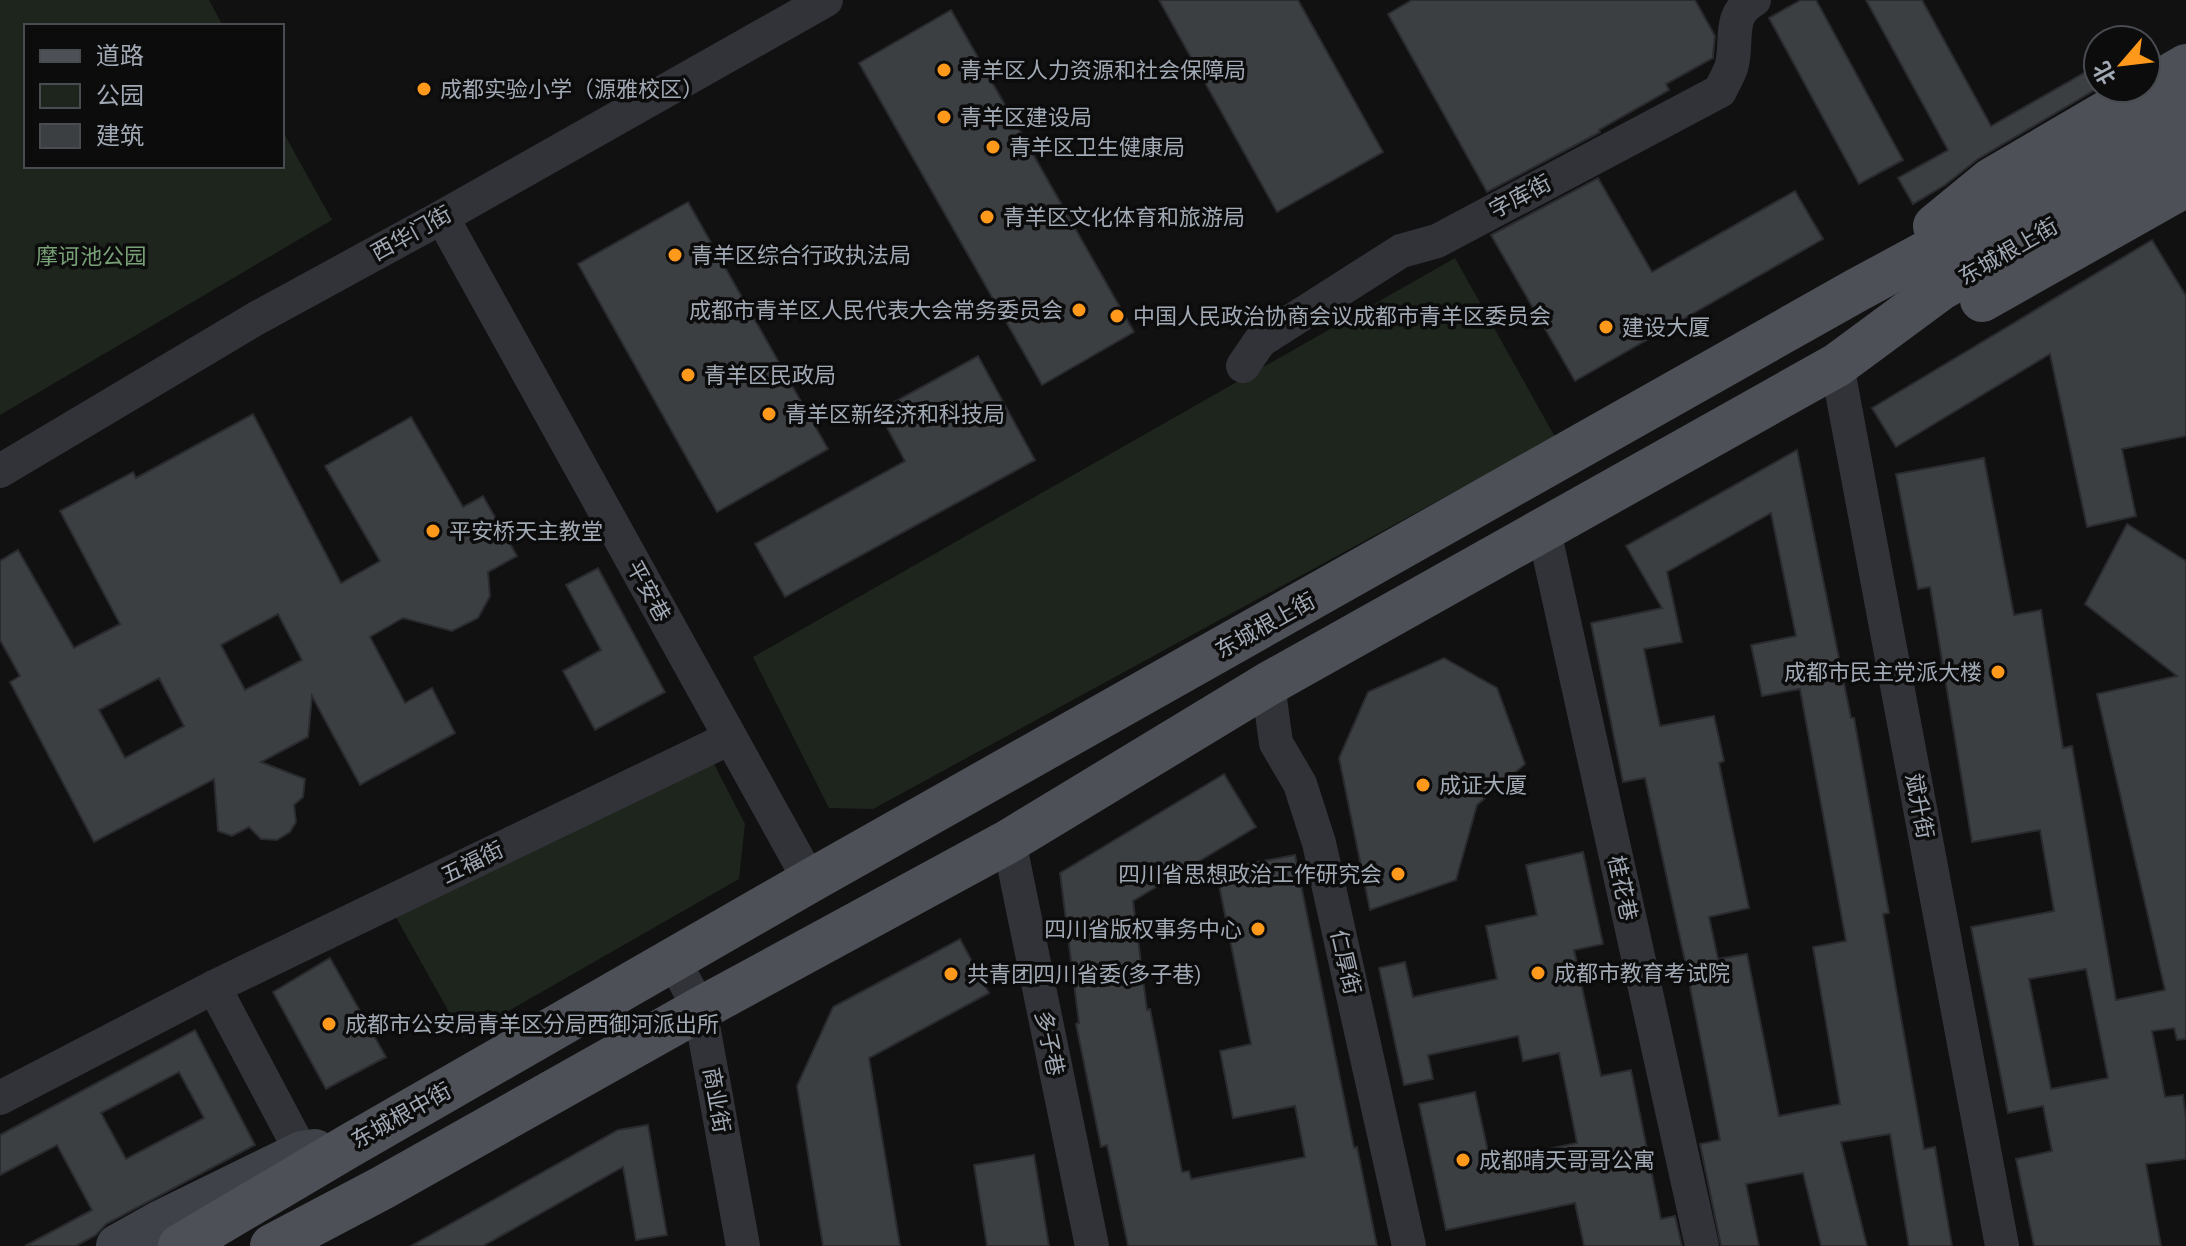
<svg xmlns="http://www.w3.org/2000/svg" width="2186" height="1246" font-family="'IBM Plex Sans','Noto Sans SC',sans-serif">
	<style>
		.green { fill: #1d251d }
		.building { fill: #3c3f42; stroke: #2a2b2e; stroke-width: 2; fill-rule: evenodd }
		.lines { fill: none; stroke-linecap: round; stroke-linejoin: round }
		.street { stroke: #313338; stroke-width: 34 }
		.secondary { stroke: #3f4248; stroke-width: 44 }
		.primary { stroke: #4d5057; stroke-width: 44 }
		.poi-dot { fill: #ff991c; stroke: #0c0c0d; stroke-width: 3 }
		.labels { text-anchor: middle; stroke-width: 7; stroke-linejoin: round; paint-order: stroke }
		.poi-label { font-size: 22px; fill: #a1a9b4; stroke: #0c0c0d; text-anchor: start }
		.street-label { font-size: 22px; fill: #a1a9b4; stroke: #0c0c0d }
		.park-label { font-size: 22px; fill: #78a176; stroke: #0c0c0d }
	</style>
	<rect width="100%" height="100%" fill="#111112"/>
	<g class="green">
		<polygon points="0,0 209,0 223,26 26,26 26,166 282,166 282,130 332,220 0,415"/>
		<polygon points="1455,258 1555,437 873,809 829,808 753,657"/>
		<polygon points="713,762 745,824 739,879 463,1037 393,912"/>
	</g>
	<g class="building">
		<polygon points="1159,0 1298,0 1383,152 1277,212"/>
		<polygon points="1412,0 1695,0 1715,36 1713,55 1713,58 1666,84 1669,90 1599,130 1600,132 1487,192 1388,14"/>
		<polygon points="1801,0 1816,0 1903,160 1859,184 1769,18"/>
		<polygon points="1866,0 1922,0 1991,126 2098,65 2098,88 1978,159 1945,185 1913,204 1898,178 1948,150"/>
		<polygon points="951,10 1134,332 1042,385 859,63"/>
		<polygon points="1598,178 1652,272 1795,191 1823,239 1575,381 1491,235"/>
		<polygon points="688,202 828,449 717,512 578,264"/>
		<polygon points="2152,240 2186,296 2186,436 2122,449 2136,516 2087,527 2050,354 1896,447 1872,408"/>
		<polygon points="978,356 1035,460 785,597 755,544 905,461 878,411"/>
		<path d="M253,414L341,583L380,561L325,466L411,417L463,507L483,496L517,556L488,572L490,596L478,618L452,631L403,618L370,637L405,703L432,688L455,733L360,785L312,696L308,737L261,762L305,779L303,797L294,805L296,822L290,832L277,840L261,839L249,827L232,836L218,831L214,779L94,842L10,682L20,676L0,640V561L18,550L74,648L120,624L60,511L133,472L136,478ZM278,614L302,660L245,690L221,645ZM159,678L184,726L125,758L99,710Z"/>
		<path d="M1797,450L1851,718H1854L1889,913L1883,914L1924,1149L1935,1147L1952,1246H1909L1890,1134L1841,1142L1867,1246H1821L1803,1173L1746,1184L1759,1246H1721L1700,1144L1720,1140L1685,961L1645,778L1623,782L1591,623L1662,608L1626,546ZM1771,513L1796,636L1751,645L1762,696L1800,689L1846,941L1813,947L1840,1104L1779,1116L1747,954L1718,959L1709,917L1749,908L1719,763L1724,761L1714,716L1660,726L1644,649L1682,642L1667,572Z"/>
		<path d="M1984,458L2014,615L2041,610L2063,748L2072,746L2116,1000L2165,990L2097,694L2177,676L2085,604L2127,524L2186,561V1039L2177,1040L2174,1028L2152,1031L2165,1097L2183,1095L2186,1119V1159L2146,1164L2161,1246H2034L2016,1159L2052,1151L2043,1106L2008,1113L1971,927L2054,911L2040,830L1972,842L1930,587L1918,589L1896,474ZM2086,969L2108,1078L2051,1089L2029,979Z"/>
		<polygon points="598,568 665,692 595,730 563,671 601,650 566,585"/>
		<polygon points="1444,658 1497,688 1525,764 1477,805 1456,880 1370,910 1339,758 1368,692"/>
		<polygon points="1224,774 1256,827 1133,901 1147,1010 1150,1009 1182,1172 1189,1171 1191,1179 1305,1157 1295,1106 1233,1118 1220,1051 1251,1044 1216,870 1295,855 1354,1148 1357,1147 1377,1246 1128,1246 1107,1145 1101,1147 1076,1024 1079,1023 1060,873"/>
		<polygon points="1583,852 1603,944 1574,950 1601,1076 1631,1070 1661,1219 1675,1216 1682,1246 1584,1246 1575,1203 1446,1230 1419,1104 1475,1092 1490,1161 1577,1143 1559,1053 1523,1061 1518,1036 1428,1055 1433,1079 1404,1085 1379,968 1405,962 1413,997 1497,979 1486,926 1537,915 1526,865"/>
		<polygon points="960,939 989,993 869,1058 900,1246 823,1246 797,1086 833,1007"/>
		<polygon points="330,958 386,1057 326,1089 273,992"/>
		<path d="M195,1030L255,1145L106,1224L96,1235L76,1246H25L92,1210L57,1145L0,1175V1135ZM179,1072L204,1118L126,1159L101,1113Z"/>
		<polygon points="648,1125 667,1235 636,1240 623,1167 483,1246 411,1246 618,1130"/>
		<polygon points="1034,1155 1049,1246 987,1246 974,1165"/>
	</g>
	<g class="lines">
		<g class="street">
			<polyline points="442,217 810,881"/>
			<polyline points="1837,365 2002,1246"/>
			<path d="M1243,366L1260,341L1401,251L1437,241L1720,91C1723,84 1728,76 1731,68C1739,43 1726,15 1754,0"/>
			<polyline points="0,471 255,319 442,217 826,0"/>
			<polyline points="1544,531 1702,1246"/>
			<polyline points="1268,684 1276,743 1300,784 1319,843 1409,1246"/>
			<polyline points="1009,841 1092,1246"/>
			<polyline points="673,960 700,1009 743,1246"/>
			<polyline points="214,987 302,1153"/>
			<polyline points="0,1098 214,987 730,738"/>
		</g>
		<polyline class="secondary" points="118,1246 161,1222 302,1153 315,1151"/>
		<g class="primary">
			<polyline points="1935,226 1991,180 2186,66"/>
			<polyline points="1982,300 2186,185"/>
			<polyline points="180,1246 349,1146 810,881 1857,290 2027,198 2186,108"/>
			<polyline points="272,1246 382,1188 700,1009 1009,841 1268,684 1837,365 1940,289 2186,148"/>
		</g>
	</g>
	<g class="poi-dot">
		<circle cx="944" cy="70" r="8"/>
		<circle cx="424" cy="89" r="8"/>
		<circle cx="944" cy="117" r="8"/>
		<circle cx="993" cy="147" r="8"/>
		<circle cx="987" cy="217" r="8"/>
		<circle cx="675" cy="255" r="8"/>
		<circle cx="1079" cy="310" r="8"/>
		<circle cx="1117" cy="316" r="8"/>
		<circle cx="1606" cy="327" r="8"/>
		<circle cx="688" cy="375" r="8"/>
		<circle cx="769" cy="414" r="8"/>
		<circle cx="433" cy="531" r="8"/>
		<circle cx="1998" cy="672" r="8"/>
		<circle cx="1423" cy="785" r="8"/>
		<circle cx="1398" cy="874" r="8"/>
		<circle cx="1258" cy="929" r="8"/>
		<circle cx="1538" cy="973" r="8"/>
		<circle cx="951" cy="974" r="8"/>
		<circle cx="329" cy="1024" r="8"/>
		<circle cx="1463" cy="1160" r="8"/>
	</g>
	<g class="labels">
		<g class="poi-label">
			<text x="960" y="78">青羊区人力资源和社会保障局</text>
			<text x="440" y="97">成都实验小学（源雅校区）</text>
			<text x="960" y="125">青羊区建设局</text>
			<text x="1009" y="155">青羊区卫生健康局</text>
			<text x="1003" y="225">青羊区文化体育和旅游局</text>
			<text x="691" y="263">青羊区综合行政执法局</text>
			<text x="1063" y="318" text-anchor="end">成都市青羊区人民代表大会常务委员会</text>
			<text x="1133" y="324">中国人民政治协商会议成都市青羊区委员会</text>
			<text x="1622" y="335">建设大厦</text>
			<text x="704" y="383">青羊区民政局</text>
			<text x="785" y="422">青羊区新经济和科技局</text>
			<text x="449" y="539">平安桥天主教堂</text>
			<text x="1982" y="680" text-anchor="end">成都市民主党派大楼</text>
			<text x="1439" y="793">成证大厦</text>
			<text x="1382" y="882" text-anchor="end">四川省思想政治工作研究会</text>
			<text x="1242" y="937" text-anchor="end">四川省版权事务中心</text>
			<text x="1554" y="981">成都市教育考试院</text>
			<text x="967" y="982">共青团四川省委(多子巷)</text>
			<text x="345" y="1032">成都市公安局青羊区分局西御河派出所</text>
			<text x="1479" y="1168">成都晴天哥哥公寓</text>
		</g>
		<g class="street-label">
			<text transform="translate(1520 196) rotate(-28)" y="8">字库街</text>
			<text transform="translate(411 233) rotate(-29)" y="8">西华门街</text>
			<text transform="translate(2008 251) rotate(-30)" y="8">东城根上街</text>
			<text transform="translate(649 591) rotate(61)" y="8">平安巷</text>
			<text transform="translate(1265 625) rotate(-29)" y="8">东城根上街</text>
			<text transform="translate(1920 806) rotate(79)" y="8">斌升街</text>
			<text transform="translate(472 862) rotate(-26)" y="8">五福街</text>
			<text transform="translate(1623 888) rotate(78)" y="8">桂花巷</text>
			<text transform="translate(1346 962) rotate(77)" y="8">仁厚街</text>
			<text transform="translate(1050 1043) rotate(78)" y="8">多子巷</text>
			<text transform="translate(717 1100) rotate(80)" y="8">商业街</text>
			<text transform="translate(401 1115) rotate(-29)" y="8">东城根中街</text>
		</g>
		<g class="park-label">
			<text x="91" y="264">摩诃池公园</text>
		</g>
	</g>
	<rect x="24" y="24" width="260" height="144" fill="#0c0c0d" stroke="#484b50" stroke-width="2"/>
	<rect x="40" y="50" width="40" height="12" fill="#4d5057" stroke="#484b50" stroke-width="2"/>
	<text x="96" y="64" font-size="24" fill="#a1a9b4">道路</text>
	<rect x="40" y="84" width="40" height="24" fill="#1d251d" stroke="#484b50" stroke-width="2"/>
	<text x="96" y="104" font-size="24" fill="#a1a9b4">公园</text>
	<rect x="40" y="124" width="40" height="24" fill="#3c3f42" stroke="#484b50" stroke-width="2"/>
	<text x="96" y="144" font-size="24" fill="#a1a9b4">建筑</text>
	<g transform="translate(2122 64) rotate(242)"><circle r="38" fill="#0c0c0d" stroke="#484b50" stroke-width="2"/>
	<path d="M0-6L14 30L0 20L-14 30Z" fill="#ff991c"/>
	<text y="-12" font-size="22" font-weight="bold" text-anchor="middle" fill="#a1a9b4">北</text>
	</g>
</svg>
